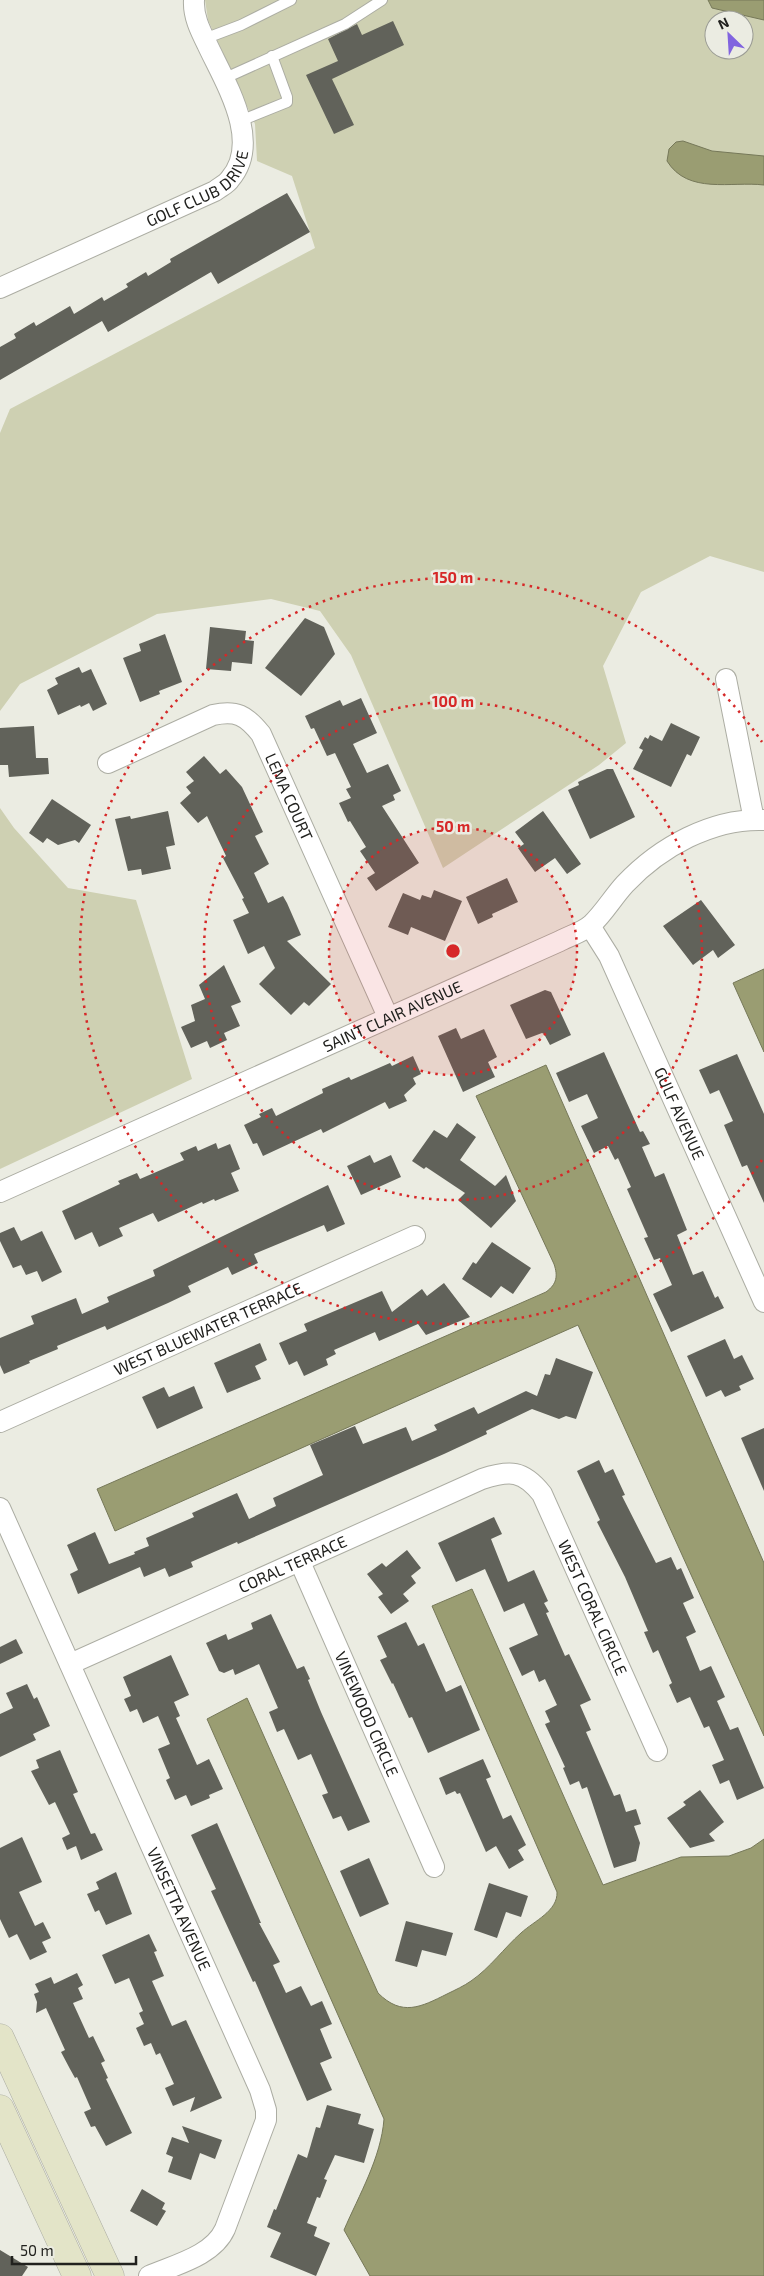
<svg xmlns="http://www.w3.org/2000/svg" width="764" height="2276" font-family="'Exo 2',sans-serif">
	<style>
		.green { fill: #ced0b2; fill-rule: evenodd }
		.water { fill: #9a9d72; stroke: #767859 }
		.building { fill: #61625a }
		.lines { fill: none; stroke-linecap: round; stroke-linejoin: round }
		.lane-casing { stroke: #acada3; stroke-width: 12 }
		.street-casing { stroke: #acada3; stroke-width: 22 }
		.secondary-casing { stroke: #acada3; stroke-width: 29 }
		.lane { stroke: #fff; stroke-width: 10 }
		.street { stroke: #fff; stroke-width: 20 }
		.secondary { stroke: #e3e4c8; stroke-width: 28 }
		.ring { fill: none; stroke: #d62828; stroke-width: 2.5; stroke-dasharray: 2.5 5 }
		.labels { text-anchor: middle; stroke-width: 5; stroke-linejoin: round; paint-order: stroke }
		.street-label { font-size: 16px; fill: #21211e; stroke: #ebece2 }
		.centre { fill: #d62828; stroke: #ebece2; stroke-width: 2.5 }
		.ring-label { font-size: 15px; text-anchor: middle; font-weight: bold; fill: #d62828; stroke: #ebece2; stroke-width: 5; stroke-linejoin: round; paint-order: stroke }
	</style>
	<rect width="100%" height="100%" fill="#ebece2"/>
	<g class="green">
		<path d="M205,0H764V572L710,556L641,592L603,666L626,743L599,765L443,868L351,655L320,611L271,599L157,614L20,684L0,711V433L10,409L315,248L292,176L257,161L255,124L208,20ZM714,20H744V50H714Z"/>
		<polygon points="0,808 14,828 68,888 136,900 192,1079 0,1169"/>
	</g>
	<g class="water">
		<polygon points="708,0 764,0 764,20 712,8"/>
		<path d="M683,141L712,151L764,156V185C731,181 688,195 667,161L669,149L676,142Z"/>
		<polygon points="764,969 764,1052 733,983"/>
		<path d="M546,1065L764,1563V1736L578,1325L115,1531L97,1489L546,1292C557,1284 558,1276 554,1264L476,1096Z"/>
		<path d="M472,1589L603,1885L681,1857L729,1856L751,1848L764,1839V2276H370L344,2230C359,2195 381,2158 384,2119L207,1719L247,1698L378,1993C402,2017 421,2007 447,1994C455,1990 464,1986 471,1981C490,1968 504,1948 521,1933C534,1921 558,1911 557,1892L432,1606Z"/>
	</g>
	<g class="building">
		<polygon points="393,21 404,45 332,79 354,125 334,134 306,75 338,61 328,39 357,24 362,35"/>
		<polygon points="287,193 310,232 218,284 211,272 108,332 102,321 0,380 0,347 16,338 14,334 34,322 36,326 70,306 74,314 102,297 104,301 128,287 126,284 146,272 148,276 171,262 170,259"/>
		<polygon points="305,618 324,627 335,654 301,696 265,668"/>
		<polygon points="210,627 246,631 245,640 254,641 252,664 232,662 231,671 206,669"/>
		<polygon points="165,634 182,682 159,691 160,694 140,702 123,658 141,651 139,644"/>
		<polygon points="79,667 82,673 91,669 107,704 93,711 89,703 81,707 80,705 58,715 47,690 58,684 55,678"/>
		<polygon points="361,698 377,733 353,744 367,773 388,764 401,791 393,795 395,800 382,806 419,863 376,891 367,878 375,873 360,851 366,847 350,821 348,822 339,803 351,798 346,789 351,787 335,753 327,756 314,728 311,729 305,716 340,700 343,706"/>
		<polygon points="671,723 700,737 691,756 687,754 671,787 633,769 643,750 639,748 645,737 648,739 650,735 662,741"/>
		<polygon points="34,726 36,758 48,758 49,774 9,777 8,765 0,765 0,728"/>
		<polygon points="204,756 220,774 226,769 242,787 263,832 255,836 269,864 254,873 268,903 283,896 287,903 301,935 287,941 331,984 309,1006 304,1002 291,1015 259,984 275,968 264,946 248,954 233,920 249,913 242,899 244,898 223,858 226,856 207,816 198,823 180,803 191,793 186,787 194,781 186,772"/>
		<polygon points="607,769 613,769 635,817 590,839 568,790 579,785 578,782"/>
		<polygon points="52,799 91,825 79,843 75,840 58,845 47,838 43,843 29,833"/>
		<polygon points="168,811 175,845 166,847 171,869 142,875 141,869 128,871 115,819 130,816 131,819"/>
		<polygon points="543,811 581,864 567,874 555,858 535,872 518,848 524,844 515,832"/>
		<polygon points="507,878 518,902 492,914 493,917 478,924 466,897"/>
		<polygon points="434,890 462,901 445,941 411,927 408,935 388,927 403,893 420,900 422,895 431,898"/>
		<polygon points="701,900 735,945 718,958 713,950 693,965 663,926"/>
		<polygon points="224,965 241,1002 231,1006 240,1026 224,1033 227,1040 210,1048 207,1041 191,1048 181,1027 195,1021 191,1005 205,999 199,985"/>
		<polygon points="545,990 551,992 571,1035 550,1045 544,1034 542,1033 526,1039 510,1005"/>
		<polygon points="456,1028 461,1039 484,1029 497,1057 488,1062 495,1077 463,1092 438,1036"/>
		<polygon points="604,1052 640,1132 643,1131 650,1144 642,1147 655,1177 664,1173 675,1200 687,1230 677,1235 693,1275 703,1271 715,1298 718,1296 724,1308 671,1332 653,1294 672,1285 660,1258 654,1260 644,1238 648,1237 627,1189 631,1187 618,1158 615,1160 608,1146 594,1153 581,1126 598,1118 587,1094 569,1102 556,1073"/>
		<polygon points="737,1054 764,1114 764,1203 747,1165 742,1167 724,1125 733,1121 719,1090 710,1094 699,1070"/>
		<polygon points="413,1056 421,1074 413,1078 416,1084 404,1095 407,1101 389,1109 385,1102 323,1133 321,1129 263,1156 257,1143 253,1144 244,1125 261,1117 259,1114 272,1108 276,1116 323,1093 322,1089 349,1077 351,1080 390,1063 392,1066"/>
		<polygon points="457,1123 476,1137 460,1160 495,1186 506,1175 516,1201 491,1228 458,1200 465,1193 426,1167 424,1169 412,1161 434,1130 447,1138"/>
		<polygon points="216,1143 218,1149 230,1144 240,1169 231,1173 239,1191 215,1201 214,1199 203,1204 202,1202 158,1222 153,1213 119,1228 123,1236 99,1247 92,1232 75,1240 62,1211 120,1184 118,1181 137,1173 140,1179 184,1160 180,1153 196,1146 198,1151"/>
		<polygon points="370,1155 374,1163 391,1155 401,1177 361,1195 347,1166"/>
		<polygon points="328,1185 345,1224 327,1232 324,1225 254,1254 258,1263 232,1275 228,1267 188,1286 191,1292 168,1303 107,1330 105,1326 57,1346 58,1349 29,1361 30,1363 4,1374 0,1365 0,1338 34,1324 31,1316 76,1298 82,1314 109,1302 107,1297 155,1276 153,1270"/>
		<polygon points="14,1227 21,1241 42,1231 62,1272 42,1282 37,1271 26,1275 21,1265 13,1268 0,1241 0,1233"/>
		<polygon points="492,1242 531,1268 513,1294 501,1286 491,1298 462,1279 473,1262 476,1264"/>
		<polygon points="444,1283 470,1317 426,1335 418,1324 379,1341 375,1332 334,1350 336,1354 326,1359 328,1365 304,1376 297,1361 289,1365 279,1343 307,1331 304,1324 382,1291 392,1312 422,1289 427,1296"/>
		<polygon points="725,1339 734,1359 742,1355 754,1379 739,1386 741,1390 725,1397 721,1390 706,1397 687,1356"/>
		<polygon points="260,1343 267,1360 255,1366 261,1379 227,1393 214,1363"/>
		<polygon points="556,1358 593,1372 576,1419 566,1416 559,1419 532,1409 486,1431 487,1434 444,1454 238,1544 237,1542 191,1562 193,1567 169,1577 165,1568 144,1577 140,1567 78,1594 70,1574 78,1570 67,1545 95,1532 109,1564 135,1554 134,1552 149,1546 146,1538 194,1517 192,1513 237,1493 249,1519 276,1506 273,1498 323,1475 310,1445 355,1426 363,1444 406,1427 412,1441 437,1430 434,1425 474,1407 478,1414 526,1391 537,1396 545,1374 550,1375"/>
		<polygon points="194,1386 203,1408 157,1429 142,1397 164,1387 169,1397"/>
		<polygon points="764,1428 764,1491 741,1438"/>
		<polygon points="599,1460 605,1473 613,1469 625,1495 622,1496 656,1563 671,1557 677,1570 681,1568 694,1598 683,1603 696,1632 686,1637 700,1671 711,1666 725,1697 717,1701 730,1730 738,1727 764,1788 737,1800 729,1780 720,1784 712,1765 724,1760 709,1726 704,1728 690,1697 677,1703 669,1685 672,1683 658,1650 653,1653 644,1632 648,1631 625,1577 597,1522 600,1520 577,1471"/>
		<polygon points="494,1517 502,1534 491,1539 508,1582 534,1570 548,1601 544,1603 549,1612 546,1613 565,1656 569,1654 591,1700 580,1705 591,1730 586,1732 614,1796 620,1794 626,1812 636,1809 641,1824 634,1826 640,1843 636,1861 614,1868 587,1787 582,1789 579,1781 570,1785 563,1768 565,1767 545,1724 550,1722 545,1711 557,1705 545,1679 539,1682 534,1670 522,1676 509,1648 538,1635 524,1603 504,1612 485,1569 456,1582 438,1543"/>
		<polygon points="407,1550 421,1568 411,1576 416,1583 403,1594 409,1601 391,1614 378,1597 383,1594 367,1574 382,1563 386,1567"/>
		<polygon points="271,1614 297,1669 304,1666 310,1679 308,1680 321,1712 370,1822 348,1831 341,1816 333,1819 322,1795 328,1793 311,1754 298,1760 284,1729 277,1732 269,1712 278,1708 259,1664 235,1675 233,1669 224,1673 219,1671 206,1643 226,1634 228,1640 253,1629 251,1623"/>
		<polygon points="406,1622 418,1646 424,1643 446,1692 461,1685 480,1730 428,1753 412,1717 409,1718 393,1683 392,1684 380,1660 387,1657 377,1636"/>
		<polygon points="16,1639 23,1653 0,1664 0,1647"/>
		<polygon points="171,1655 189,1695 174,1702 180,1716 176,1718 197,1765 209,1759 223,1789 209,1795 210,1798 191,1806 186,1795 175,1800 166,1780 170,1778 158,1749 170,1744 158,1716 143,1723 137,1709 130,1712 124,1699 131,1696 123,1677"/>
		<polygon points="27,1684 34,1699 37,1697 50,1726 33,1734 36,1740 0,1757 0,1714 13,1708 6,1693"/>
		<polygon points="60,1750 78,1792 73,1794 91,1834 95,1833 103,1850 81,1860 76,1846 67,1850 62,1838 70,1834 55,1802 49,1805 31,1771 39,1768 36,1760"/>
		<polygon points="483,1759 491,1777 486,1779 503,1819 511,1815 526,1845 518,1850 524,1860 509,1869 496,1846 486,1852 460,1793 457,1794 455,1791 446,1795 439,1778"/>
		<polygon points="700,1790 724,1822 709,1834 715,1841 690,1848 667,1818 686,1805 683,1802"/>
		<polygon points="217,1823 261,1923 259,1923 280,1962 273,1965 286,1993 301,1986 311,2006 322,2001 332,2024 320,2029 332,2058 320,2063 332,2090 307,2101 255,1981 253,1982 211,1891 216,1889 191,1835"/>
		<polygon points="22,1837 42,1882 19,1892 35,1926 43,1922 51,1938 42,1942 47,1952 30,1960 17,1934 9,1938 0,1919 0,1848"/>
		<polygon points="369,1858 389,1904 360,1917 340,1871"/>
		<polygon points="116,1872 132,1914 106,1925 99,1910 95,1912 87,1894 99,1889 96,1882"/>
		<polygon points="489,1883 528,1896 521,1917 506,1912 497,1938 474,1930"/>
		<polygon points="406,1921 453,1933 446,1956 422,1950 417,1967 395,1961"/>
		<polygon points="149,1934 157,1951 154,1952 164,1976 152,1981 172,2026 186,2020 222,2098 190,2112 195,2097 173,2106 165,2088 174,2084 160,2053 156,2055 151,2043 144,2046 136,2028 144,2024 139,2013 143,2011 129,1978 115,1984 102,1955"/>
		<polygon points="77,1973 83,1985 78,1988 83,1999 73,2003 89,2038 93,2036 105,2061 101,2063 108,2078 106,2079 132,2133 106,2146 95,2126 91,2127 84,2112 91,2109 77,2077 75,2078 70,2069 61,2052 65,2050 46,2008 36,2013 37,2002 34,1994 39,1992 35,1984 51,1977 54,1984"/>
		<polygon points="327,2105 361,2114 358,2124 374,2129 364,2163 335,2155 324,2179 327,2180 320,2198 317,2197 307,2223 317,2227 314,2236 330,2243 316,2276 270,2257 281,2233 267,2227 274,2209 276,2210 298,2154 307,2158 316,2127 320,2128"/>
		<polygon points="182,2126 222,2140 215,2159 200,2153 191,2180 168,2172 173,2157 166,2154 172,2137 189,2143"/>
		<polygon points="142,2189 165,2203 162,2209 166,2211 157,2226 130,2211"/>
		<polygon points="0,2250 28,2267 22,2276 0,2276"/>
	</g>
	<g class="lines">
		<g class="lane-casing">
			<g id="lane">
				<polyline points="204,39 241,25 291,0"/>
				<polyline points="223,79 345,24 382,0"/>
				<polyline points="240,121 287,102 287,97 272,56"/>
			</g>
		</g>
		<g class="street-casing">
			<g id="street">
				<path id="s1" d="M0,288L215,191C220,187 227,184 230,179C263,141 224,81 207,44C200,30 193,16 194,0"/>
				<polyline points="726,679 754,820"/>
				<path id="s2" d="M108,763L213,715C236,710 246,715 261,734L388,1017"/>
				<path id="s3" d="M590,926L609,956L764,1302"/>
				<path id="s4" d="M0,1192L560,941C569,936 583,932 591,925C604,913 613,897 625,884C660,847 712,818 764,820"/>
				<path id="s5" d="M0,1422L415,1236"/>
				<path id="s6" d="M0,1508L260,2090L266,2110V2120L225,2229C213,2256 174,2265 149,2276"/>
				<path id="s7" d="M300,1562L434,1867"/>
				<path id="s8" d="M70,1664L482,1479C510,1470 523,1470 542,1494L657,1751"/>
			</g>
		</g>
		<g class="secondary-casing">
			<g id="secondary">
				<polyline points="0,2038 110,2276"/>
				<polyline points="0,2109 77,2276"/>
			</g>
		</g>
		<use href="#lane" class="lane"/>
		<use href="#street" class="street"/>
		<use href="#secondary" class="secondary"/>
	</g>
	<circle cx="453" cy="951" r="124" fill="#d62828" fill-opacity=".12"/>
	<g class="ring">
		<circle cx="453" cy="951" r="124"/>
		<circle cx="453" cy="951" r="249"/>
		<path d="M762 1160A373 373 0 1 1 762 742"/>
	</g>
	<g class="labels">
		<g class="street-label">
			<text dy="6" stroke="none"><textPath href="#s1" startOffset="224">GOLF CLUB DRIVE</textPath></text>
			<text dy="6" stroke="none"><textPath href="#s2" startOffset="240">LEMA COURT</textPath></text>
			<text dy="6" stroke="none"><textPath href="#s4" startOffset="430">SAINT CLAIR AVENUE</textPath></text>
			<text dy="6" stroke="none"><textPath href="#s3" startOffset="208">GULF AVENUE</textPath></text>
			<text dy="6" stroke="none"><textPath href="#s5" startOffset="228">WEST BLUEWATER TERRACE</textPath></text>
			<text dy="6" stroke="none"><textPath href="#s8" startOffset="244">CORAL TERRACE</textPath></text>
			<text dy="6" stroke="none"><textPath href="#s8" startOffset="644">WEST CORAL CIRCLE</textPath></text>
			<text dy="6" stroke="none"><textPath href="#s7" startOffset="166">VINEWOOD CIRCLE</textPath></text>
			<text dy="6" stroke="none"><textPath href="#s6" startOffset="439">VINSETTA AVENUE</textPath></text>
		</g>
	</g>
	<circle cx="453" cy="951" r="8" class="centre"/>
	<g class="ring-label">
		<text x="453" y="583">150 m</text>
		<text x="453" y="707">100 m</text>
		<text x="453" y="832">50 m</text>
	</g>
	<g transform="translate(729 35) rotate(335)"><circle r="24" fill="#ebece2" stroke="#9a9b94"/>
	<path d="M0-4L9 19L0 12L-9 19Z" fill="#8164df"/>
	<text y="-8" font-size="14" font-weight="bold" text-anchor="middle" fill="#21211e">N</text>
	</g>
	<path d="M12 2256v8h124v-8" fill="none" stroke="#21211e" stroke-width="2.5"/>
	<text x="20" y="2256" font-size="15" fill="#21211e" stroke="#ebece2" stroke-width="4" paint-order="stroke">50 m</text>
</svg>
